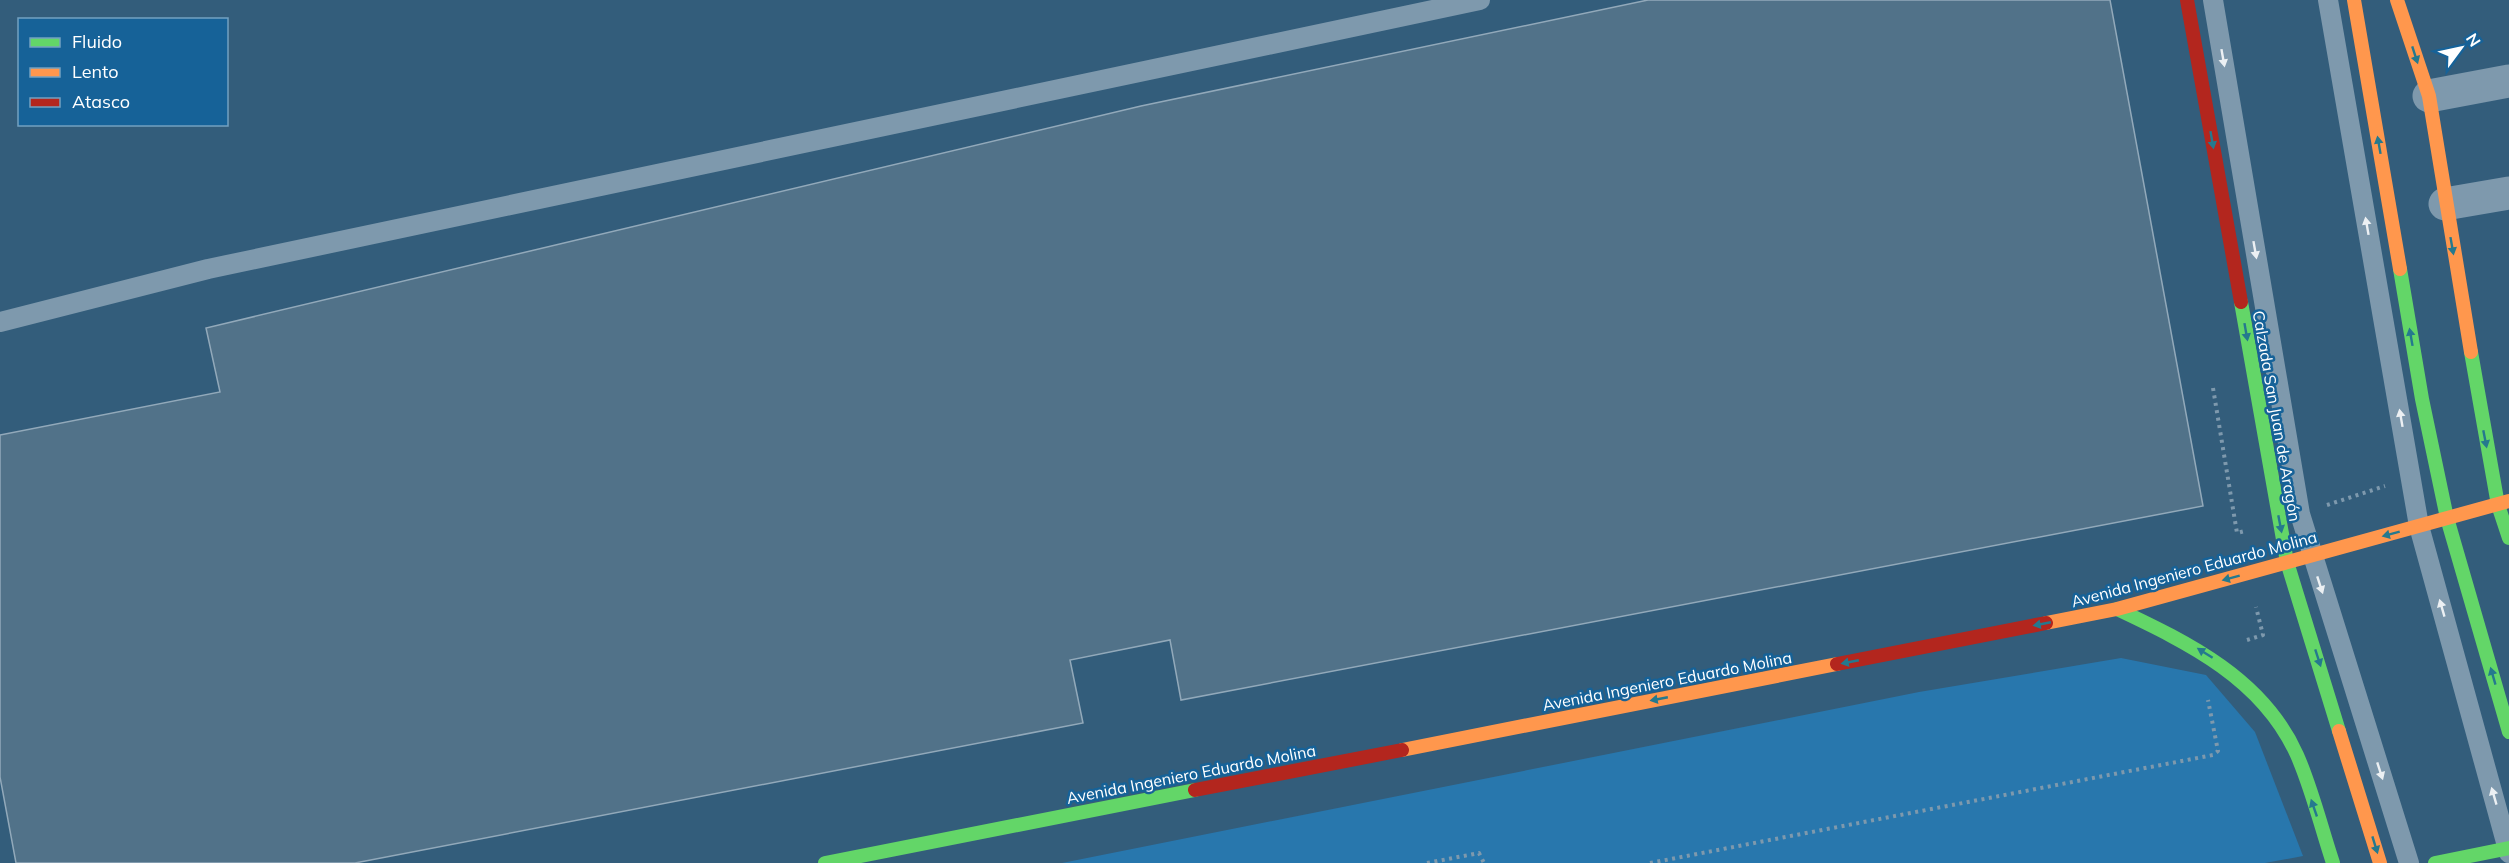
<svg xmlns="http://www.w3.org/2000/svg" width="2509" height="863" font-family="Mulish,sans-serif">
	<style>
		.green { fill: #2877ad }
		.building { fill: #517289; stroke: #92a9ba; stroke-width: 1.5 }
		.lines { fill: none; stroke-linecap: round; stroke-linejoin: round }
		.path { stroke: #7e99ad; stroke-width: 4; stroke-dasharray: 3 4.5; stroke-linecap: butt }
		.lane { stroke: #7e99ad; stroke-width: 20 }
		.street { stroke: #7e99ad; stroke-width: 33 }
		.fast { stroke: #63d668; stroke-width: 14 }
		.slow { stroke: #ff974d; stroke-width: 14 }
		.jam { stroke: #b3261e; stroke-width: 14 }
		.oneway { fill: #25798e }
		.oneway2 { fill: #ecf0f3 }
		.labels { text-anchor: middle; stroke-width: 5; stroke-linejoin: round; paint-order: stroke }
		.street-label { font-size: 16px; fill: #fff; stroke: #166298 }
	</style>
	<rect width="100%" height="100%" fill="#335d7b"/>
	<polygon class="green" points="2121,658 2206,675 2255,732 2303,856 2265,863 1062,863 1919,692"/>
	<polygon class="building" points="1648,0 2110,0 2203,506 1181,700 1170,640 1070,660 1083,723 355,863 16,863 0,777 0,435 220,392 206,328 1141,106"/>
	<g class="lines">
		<g class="path">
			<polyline points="2213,388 2237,533 2245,531"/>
			<polyline points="2327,505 2385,486"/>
			<polyline points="2247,640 2263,635 2256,607"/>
			<polyline points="1427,863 1479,853 1484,863"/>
			<polyline points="1650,863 2213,755 2218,751 2208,700"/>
		</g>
		<g class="lane">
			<polyline points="2213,0 2300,514 2409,863"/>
			<polyline points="2328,0 2419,526 2509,853"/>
			<polyline points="0,322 208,269 1480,0"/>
		</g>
		<g class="street">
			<polyline points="2429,96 2509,81"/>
			<polyline points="2445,204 2509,193"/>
		</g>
		<g class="fast">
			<polyline points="2400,269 2422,399 2447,518 2509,732"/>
			<polyline points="2241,302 2287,562 2339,731"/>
			<polyline points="2471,352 2498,505 2509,538"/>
			<path d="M2117,609C2189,643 2263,679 2297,755C2312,789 2321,827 2333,863"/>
			<polyline points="825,863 1195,790"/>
			<polyline points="2435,863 2509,848"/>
		</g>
		<g class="slow">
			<polyline points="2354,0 2400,269"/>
			<polyline points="2397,0 2429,96 2471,352"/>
			<polyline points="2046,623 2117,609 2509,501"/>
			<polyline points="2339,731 2380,863"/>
			<polyline points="1402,750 1837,664"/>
		</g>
		<g class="jam">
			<polyline points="2187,0 2241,302"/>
			<polyline points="1837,664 2046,623"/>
			<polyline points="1195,790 1402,750"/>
		</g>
	</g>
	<defs><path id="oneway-solid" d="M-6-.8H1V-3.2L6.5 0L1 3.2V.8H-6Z" transform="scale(1.5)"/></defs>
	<g class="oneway">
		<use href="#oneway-solid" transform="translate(2415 55) rotate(72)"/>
		<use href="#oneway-solid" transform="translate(2212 140) rotate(80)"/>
		<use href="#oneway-solid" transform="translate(2379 145) rotate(-100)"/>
		<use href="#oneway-solid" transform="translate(2452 246) rotate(80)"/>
		<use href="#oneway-solid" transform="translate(2246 332) rotate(80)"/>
		<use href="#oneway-solid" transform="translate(2411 337) rotate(-100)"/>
		<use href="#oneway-solid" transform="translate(2485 439) rotate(79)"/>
		<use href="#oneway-solid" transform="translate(2280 524) rotate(79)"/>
		<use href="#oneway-solid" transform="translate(2391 534) rotate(165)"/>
		<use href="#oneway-solid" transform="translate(2231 578) rotate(165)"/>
		<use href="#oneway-solid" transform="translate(2042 624) rotate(169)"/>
		<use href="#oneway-solid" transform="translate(2205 653) rotate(-148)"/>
		<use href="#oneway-solid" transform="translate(2318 658) rotate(72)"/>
		<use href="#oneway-solid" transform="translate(1850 662) rotate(169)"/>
		<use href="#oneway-solid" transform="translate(2493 676) rotate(-106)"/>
		<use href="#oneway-solid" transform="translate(1659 699) rotate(169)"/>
		<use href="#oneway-solid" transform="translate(2314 808) rotate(-109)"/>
		<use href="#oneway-solid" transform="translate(2375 845) rotate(73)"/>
	</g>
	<g class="oneway2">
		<use href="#oneway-solid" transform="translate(2223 58) rotate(80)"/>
		<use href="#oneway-solid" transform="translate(2367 226) rotate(-100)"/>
		<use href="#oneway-solid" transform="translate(2255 250) rotate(80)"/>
		<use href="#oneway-solid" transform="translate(2401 418) rotate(-100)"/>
		<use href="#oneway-solid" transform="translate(2320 585) rotate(72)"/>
		<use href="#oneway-solid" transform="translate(2442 608) rotate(-106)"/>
		<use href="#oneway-solid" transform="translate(2380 771) rotate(72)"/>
		<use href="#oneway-solid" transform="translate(2494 796) rotate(-106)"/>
	</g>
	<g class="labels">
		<g class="street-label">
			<text transform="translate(2277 416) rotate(80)" y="6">Calzada San Juan de Aragón</text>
			<text transform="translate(2194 569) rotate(-15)" y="6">Avenida Ingeniero Eduardo Molina</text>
			<text transform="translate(1667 681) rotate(-11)" y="6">Avenida Ingeniero Eduardo Molina</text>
			<text transform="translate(1191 774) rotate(-11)" y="6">Avenida Ingeniero Eduardo Molina</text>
		</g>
	</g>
	<rect x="18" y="18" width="210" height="108" fill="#166298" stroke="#73a1c1" stroke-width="1.5"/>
	<rect x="30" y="38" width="30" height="9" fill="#63d668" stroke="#73a1c1" stroke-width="1.5"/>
	<text x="72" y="48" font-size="18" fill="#ffffff">Fluido</text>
	<rect x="30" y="68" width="30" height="9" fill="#ff974d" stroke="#73a1c1" stroke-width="1.5"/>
	<text x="72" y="78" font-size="18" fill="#ffffff">Lento</text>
	<rect x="30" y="98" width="30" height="9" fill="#b3261e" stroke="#73a1c1" stroke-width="1.5"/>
	<text x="72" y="108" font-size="18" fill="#ffffff">Atasco</text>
	<g transform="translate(2461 48) rotate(57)" stroke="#166298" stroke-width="4.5" paint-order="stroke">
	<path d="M0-4.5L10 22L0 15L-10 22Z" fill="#ffffff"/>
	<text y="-9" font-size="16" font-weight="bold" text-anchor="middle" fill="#ffffff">N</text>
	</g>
</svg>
